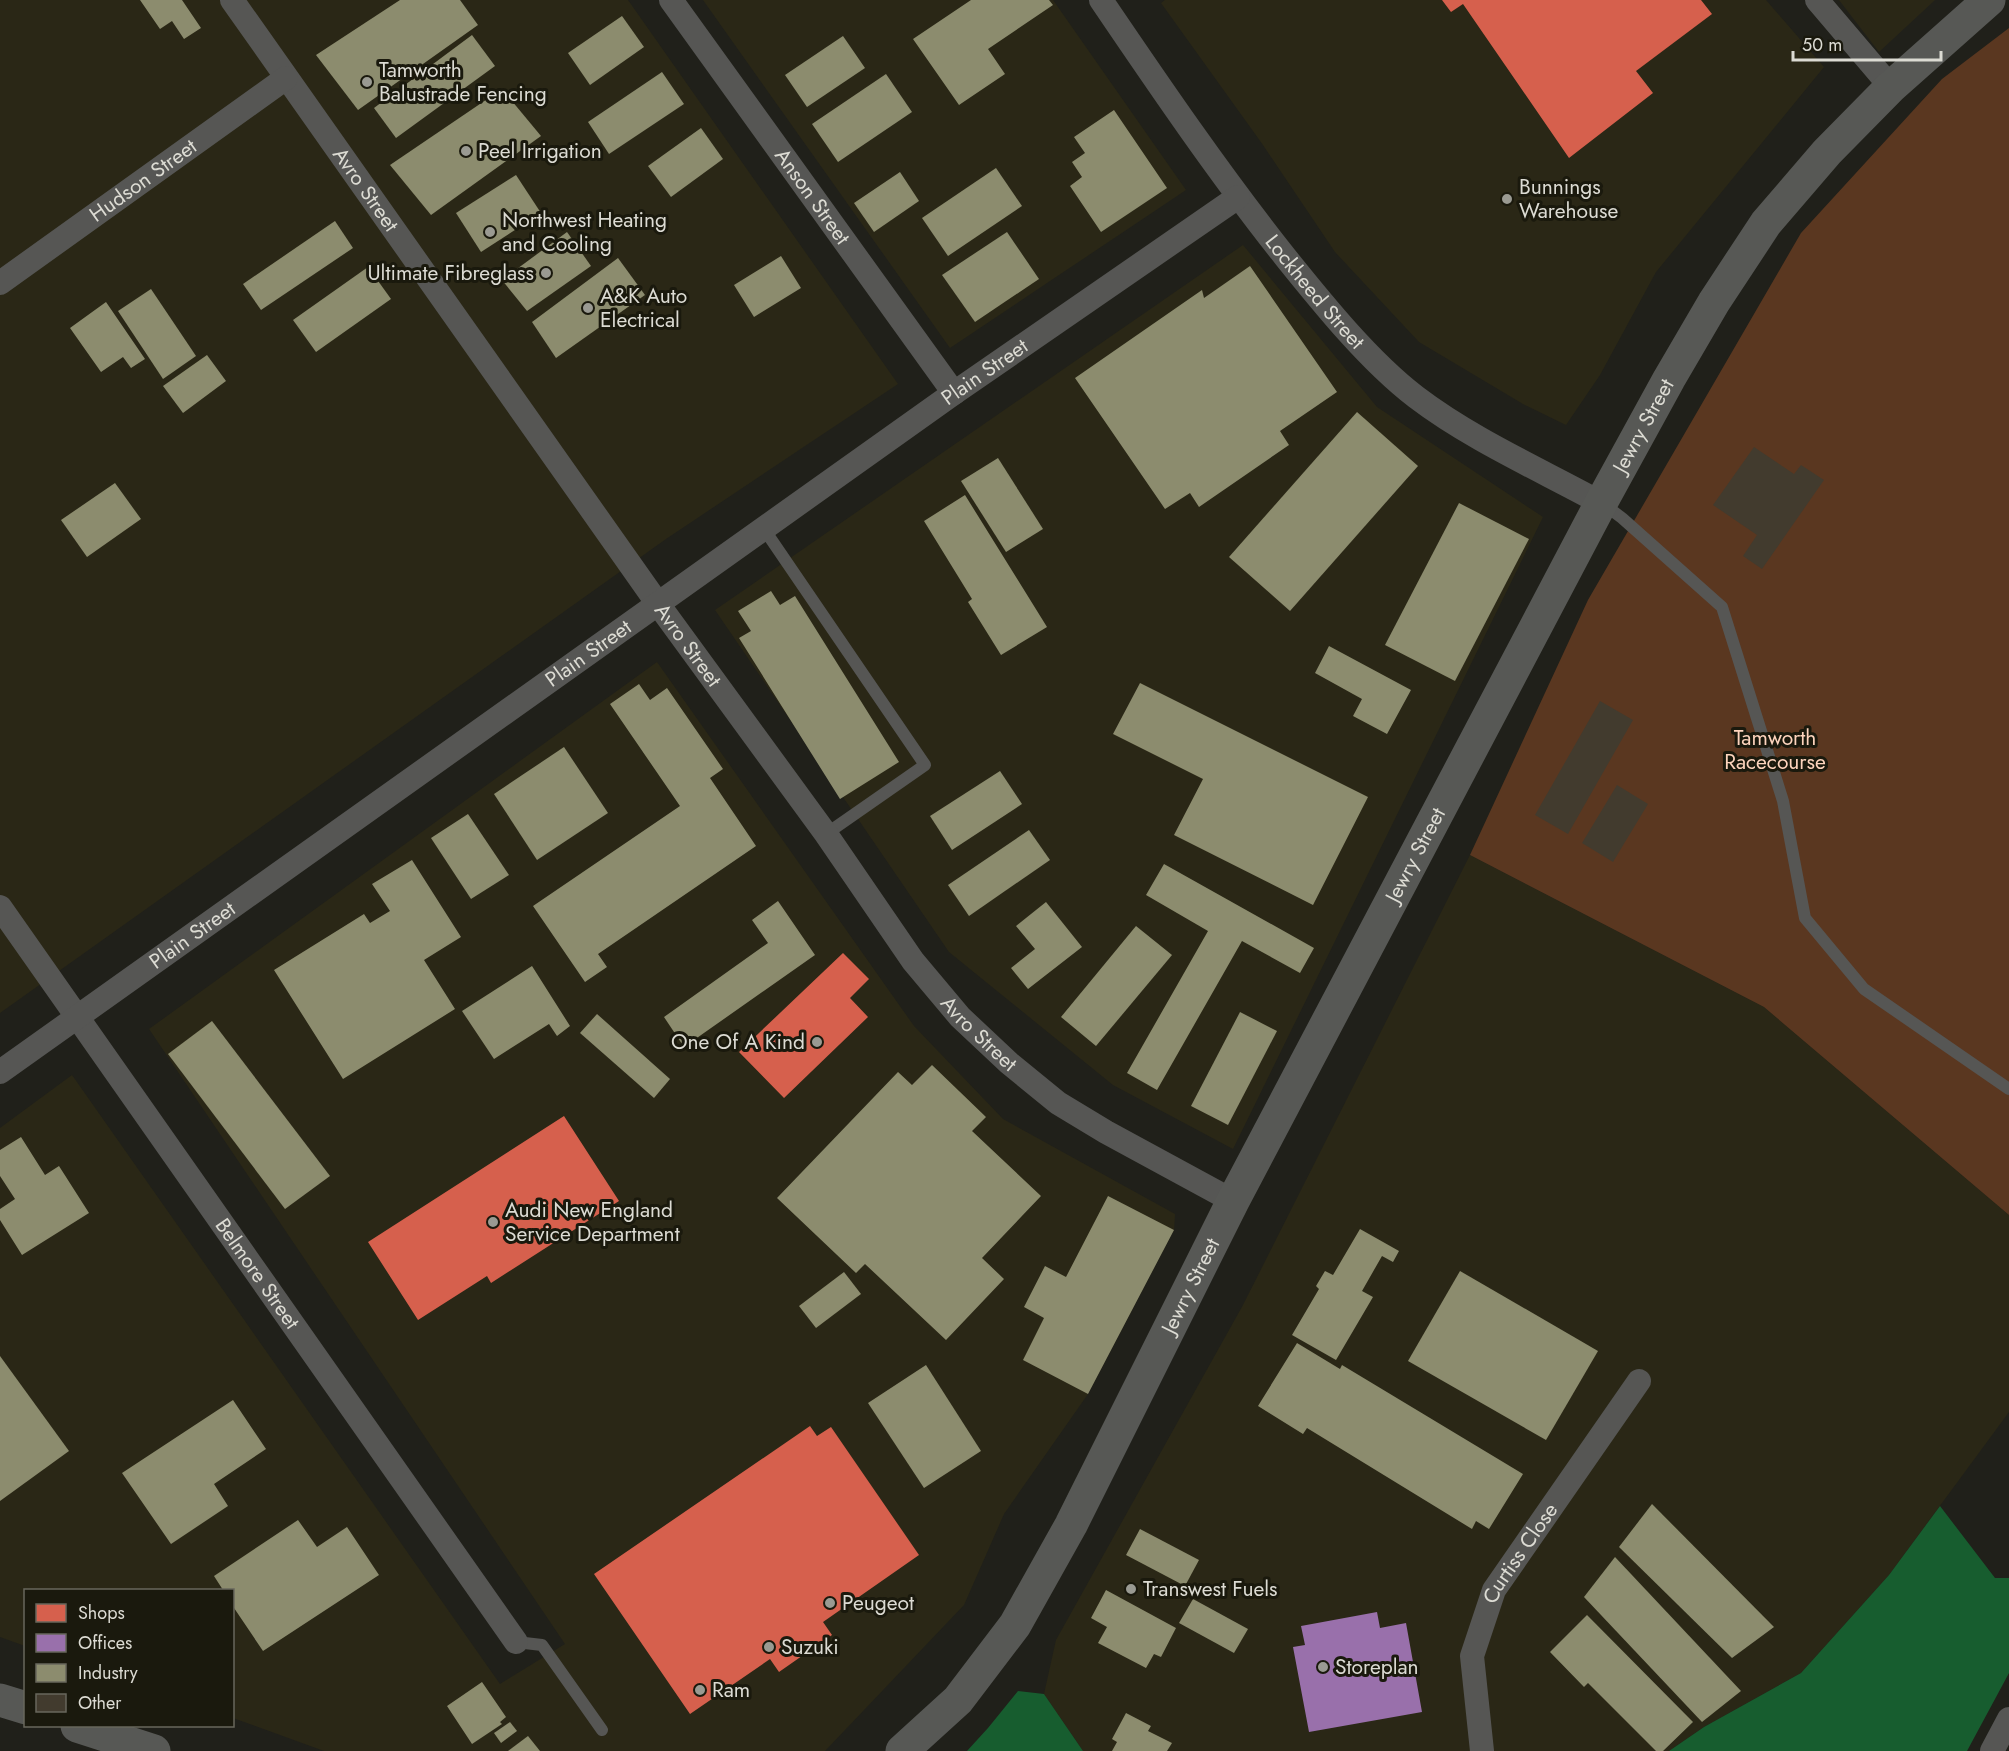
<svg xmlns="http://www.w3.org/2000/svg" width="2009" height="1751" font-family="Jost,sans-serif">
	<style>
		.built { fill: #2a2716 }
		.green { fill: #5a3720 }
		.water { fill: #175d2f }
		.shops { fill: #d6604d }
		.offices { fill: #9970ab }
		.industry { fill: #8c8c6e }
		.building { fill: #423b2e }
		.lines { fill: none; stroke-linecap: round; stroke-linejoin: round }
		.lane { stroke: #565654; stroke-width: 12 }
		.street { stroke: #565654; stroke-width: 24 }
		.secondary { stroke: #575855; stroke-width: 33 }
		.poi-dot { fill: #9a9a92; stroke: #1a190d; stroke-width: 2 }
		.labels { text-anchor: middle; stroke-width: 6; stroke-linejoin: round; paint-order: stroke }
		.poi-label { font-size: 21px; fill: #dcdbd3; stroke: #1a190d; text-anchor: start }
		.street-label { font-size: 21px; fill: #dcdbd3; stroke: #1a190d }
		.park-label { font-size: 21px; fill: #fdd4bd; stroke: #1a190d }
	</style>
	<rect width="100%" height="100%" fill="#20201a"/>
	<g class="built">
		<polygon points="0,0 628,0 898,384 666,539 0,1013"/>
		<polygon points="703,0 1053,0 1186,190 950,348"/>
		<polygon points="1165,0 1766,0 1824,67 1656,272 1600,375 1566,425 1523,404 1419,342 1335,252 1263,145 1161,3"/>
		<polygon points="1839,0 1935,0 1879,52"/>
		<polygon points="1243,245 1377,407 1543,517 1233,1149 1113,1085 949,952 715,610"/>
		<polygon points="657,662 914,1026 1003,1119 1175,1214 1174,1230 1088,1394 1004,1514 964,1605 825,1751 324,1751 233,1718 232,1590 26,1590 25,1646 0,1637 0,1128 72,1075 500,1684 565,1644 149,1029"/>
		<polygon points="1470,855 1764,1007 2009,1215 2009,1412 1889,1575 1801,1673 1704,1727 1669,1751 1083,1751 1044,1694 1056,1640 1243,1305"/>
	</g>
	<polygon class="green" points="2009,28 2009,1215 1764,1007 1470,855 1588,600 1801,233 1942,79"/>
	<g class="water">
		<polygon points="1940,1506 1995,1578 2009,1578 2009,1673 1967,1751 1669,1751 1704,1727 1801,1673 1889,1575"/>
		<polygon points="1018,1691 1044,1694 1083,1751 967,1751 988,1728"/>
	</g>
	<g class="shops">
		<polygon points="1442,0 1701,0 1712,14 1636,71 1653,93 1569,158 1463,4 1451,12"/>
		<polygon points="843,953 869,979 850,998 868,1017 784,1098 739,1052"/>
		<polygon points="564,1116 619,1201 491,1283 487,1276 418,1320 368,1242"/>
		<polygon points="810,1426 817,1436 831,1427 919,1555 823,1622 832,1635 779,1672 770,1659 690,1714 594,1574"/>
	</g>
	<polygon class="offices" points="1377,1612 1380,1628 1406,1623 1422,1712 1309,1732 1293,1647 1305,1645 1301,1626"/>
	<g class="industry">
		<polygon points="140,0 182,0 201,28 184,39 172,21 160,29"/>
		<polygon points="400,0 460,0 478,25 358,110 316,55"/>
		<polygon points="971,0 1049,0 1053,5 988,49 1005,74 959,105 913,39"/>
		<polygon points="622,16 644,47 590,85 568,53"/>
		<polygon points="472,35 495,66 396,138 374,108"/>
		<polygon points="843,36 865,68 807,107 785,75"/>
		<polygon points="662,72 684,104 609,154 588,122"/>
		<polygon points="886,74 912,112 838,162 812,124"/>
		<polygon points="502,89 541,136 431,215 390,165"/>
		<polygon points="1114,110 1167,188 1101,232 1070,186 1082,177 1072,162 1085,153 1074,137"/>
		<polygon points="701,128 723,159 671,197 648,166"/>
		<polygon points="996,168 1022,206 948,256 922,218"/>
		<polygon points="900,172 919,201 874,232 854,203"/>
		<polygon points="516,175 541,213 481,252 456,213"/>
		<polygon points="335,221 353,248 261,310 243,284"/>
		<polygon points="567,232 591,266 527,311 502,280"/>
		<polygon points="1007,232 1039,279 975,322 942,275"/>
		<polygon points="781,256 801,288 754,317 734,285"/>
		<polygon points="618,258 645,295 556,358 532,322"/>
		<polygon points="1250,266 1337,392 1280,431 1289,445 1199,507 1190,493 1165,509 1075,378 1202,290 1204,298"/>
		<polygon points="368,267 391,299 316,352 293,320"/>
		<polygon points="151,289 196,356 163,379 118,311"/>
		<polygon points="106,302 145,359 131,368 123,357 101,372 70,328"/>
		<polygon points="207,355 226,381 183,413 163,386"/>
		<polygon points="1357,412 1418,466 1290,611 1229,557"/>
		<polygon points="998,458 1043,529 1006,552 961,481"/>
		<polygon points="115,483 141,519 87,557 61,520"/>
		<polygon points="965,495 1047,627 1001,655 968,602 972,599 924,521"/>
		<polygon points="1459,503 1529,539 1455,681 1385,645"/>
		<polygon points="771,591 780,605 795,596 899,762 840,799 739,638 751,631 738,611"/>
		<polygon points="1329,646 1411,690 1387,734 1353,716 1362,699 1315,673"/>
		<polygon points="1140,683 1368,797 1313,905 1174,835 1203,779 1113,734"/>
		<polygon points="639,684 650,700 667,688 723,769 710,778 756,846 598,954 607,967 585,982 533,906 680,806 610,704"/>
		<polygon points="564,747 608,813 537,860 494,794"/>
		<polygon points="1000,771 1022,804 952,850 930,816"/>
		<polygon points="468,814 509,875 471,899 431,838"/>
		<polygon points="1029,830 1050,860 969,916 948,885"/>
		<polygon points="412,860 461,937 424,960 455,1009 343,1079 274,970 364,914 370,923 390,911 372,884"/>
		<polygon points="1164,864 1314,948 1300,973 1242,941 1157,1090 1127,1073 1208,931 1146,895"/>
		<polygon points="778,901 815,955 684,1047 664,1017 768,943 752,920"/>
		<polygon points="1046,902 1082,947 1028,989 1011,968 1035,949 1016,926"/>
		<polygon points="1136,926 1172,955 1096,1046 1061,1017"/>
		<polygon points="532,966 570,1026 557,1036 549,1024 494,1059 462,1011"/>
		<polygon points="1240,1012 1277,1031 1228,1125 1191,1106"/>
		<polygon points="597,1014 670,1079 654,1098 580,1033"/>
		<polygon points="212,1021 330,1176 285,1209 168,1054"/>
		<polygon points="932,1065 986,1117 972,1131 1041,1196 982,1258 1004,1279 946,1340 865,1264 856,1273 777,1198 898,1072 912,1085"/>
		<polygon points="21,1137 45,1175 59,1166 89,1213 22,1255 0,1220 0,1209 15,1199 0,1176 0,1150"/>
		<polygon points="1108,1196 1174,1230 1088,1394 1023,1360 1044,1318 1024,1307 1045,1266 1066,1277"/>
		<polygon points="1360,1229 1399,1251 1393,1262 1382,1256 1362,1291 1373,1297 1336,1360 1292,1335 1319,1289 1316,1286 1325,1271 1333,1275"/>
		<polygon points="1460,1271 1598,1351 1546,1440 1408,1361"/>
		<polygon points="844,1272 861,1294 816,1328 799,1306"/>
		<polygon points="1297,1343 1340,1369 1342,1365 1523,1474 1489,1529 1476,1521 1472,1529 1307,1428 1303,1434 1258,1406"/>
		<polygon points="0,1356 69,1451 0,1501"/>
		<polygon points="926,1365 981,1451 924,1488 868,1403"/>
		<polygon points="233,1400 266,1449 214,1484 228,1506 171,1544 122,1473"/>
		<polygon points="1652,1504 1774,1627 1732,1658 1619,1547"/>
		<polygon points="298,1520 317,1547 347,1527 379,1575 263,1651 232,1605 232,1590 223,1590 214,1576"/>
		<polygon points="1140,1529 1199,1560 1185,1586 1126,1555"/>
		<polygon points="1615,1557 1741,1691 1702,1722 1584,1597"/>
		<polygon points="1106,1590 1176,1628 1161,1657 1154,1654 1146,1668 1098,1643 1107,1627 1091,1618"/>
		<polygon points="1193,1599 1248,1629 1234,1653 1179,1623"/>
		<polygon points="1587,1615 1693,1722 1663,1751 1656,1751 1588,1683 1584,1687 1550,1652"/>
		<polygon points="482,1682 506,1717 500,1722 502,1724 472,1744 447,1706"/>
		<polygon points="1126,1713 1151,1726 1148,1731 1172,1743 1167,1751 1112,1751 1117,1742 1112,1739"/>
		<polygon points="510,1722 517,1731 501,1743 494,1733"/>
		<polygon points="528,1736 540,1751 508,1751"/>
	</g>
	<g class="building">
		<polygon points="1754,447 1794,474 1801,465 1824,480 1762,569 1743,556 1757,535 1713,505"/>
		<polygon points="1600,701 1633,720 1568,834 1535,815"/>
		<polygon points="1617,785 1648,804 1613,862 1582,843"/>
	</g>
	<g class="lines">
		<g class="lane">
			<polyline points="1602,503 1622,518 1722,607 1783,801 1805,918 1864,989 2009,1089"/>
			<polyline points="764,529 925,765 826,834"/>
			<polyline points="516,1642 542,1645 602,1730"/>
		</g>
		<g class="street">
			<path id="s1" d="M232,0L658,604L826,834L913,961L960,1017L1009,1063L1058,1103L1106,1132L1233,1201"/>
			<path id="s2" d="M671,0L954,393"/>
			<path id="s3" d="M1101,0C1160,87 1220,175 1286,258C1323,304 1369,361 1416,397C1471,439 1541,470 1601,503"/>
			<polyline points="1817,0 1891,87"/>
			<path id="s4" d="M0,283L286,78"/>
			<path id="s5" d="M0,907L516,1642"/>
			<path id="s6" d="M0,1072L954,393L1238,197"/>
			<path id="s7" d="M1482,1751L1472,1656L1494,1590L1639,1381"/>
			<polyline points="1992,1751 2009,1719"/>
		</g>
		<g class="secondary">
			<polyline points="0,1700 26,1708"/>
			<polyline points="77,1726 154,1751"/>
			<path id="s8" d="M902,1751L958,1700L1015,1625L1071,1525L1233,1201L1601,503L1669,379L1714,302L1766,223L1827,152L1891,87L1989,0"/>
		</g>
	</g>
	<g class="poi-dot">
		<circle cx="367" cy="82" r="6"/>
		<circle cx="466" cy="151" r="6"/>
		<circle cx="1507" cy="199" r="6"/>
		<circle cx="490" cy="232" r="6"/>
		<circle cx="546" cy="273" r="6"/>
		<circle cx="588" cy="308" r="6"/>
		<circle cx="817" cy="1042" r="6"/>
		<circle cx="493" cy="1222" r="6"/>
		<circle cx="1131" cy="1589" r="6"/>
		<circle cx="830" cy="1603" r="6"/>
		<circle cx="769" cy="1647" r="6"/>
		<circle cx="1323" cy="1667" r="6"/>
		<circle cx="700" cy="1690" r="6"/>
	</g>
	<g class="labels">
		<g class="poi-label">
			<text x="379" y="77">Tamworth<tspan x="379" dy="24">Balustrade Fencing</tspan></text>
			<text x="478" y="158">Peel Irrigation</text>
			<text x="1519" y="194">Bunnings<tspan x="1519" dy="24">Warehouse</tspan></text>
			<text x="502" y="227">Northwest Heating<tspan x="502" dy="24">and Cooling</tspan></text>
			<text x="534" y="280" text-anchor="end">Ultimate Fibreglass</text>
			<text x="600" y="303">A&amp;K Auto<tspan x="600" dy="24">Electrical</tspan></text>
			<text x="805" y="1049" text-anchor="end">One Of A Kind</text>
			<text x="505" y="1217">Audi New England<tspan x="505" dy="24">Service Department</tspan></text>
			<text x="1143" y="1596">Transwest Fuels</text>
			<text x="842" y="1610">Peugeot</text>
			<text x="781" y="1654">Suzuki</text>
			<text x="1335" y="1674">Storeplan</text>
			<text x="712" y="1697">Ram</text>
		</g>
		<g class="street-label">
			<text dy="7" stroke="none"><textPath href="#s4" startOffset="176">Hudson Street</textPath></text>
			<text dy="7" stroke="none"><textPath href="#s1" startOffset="232">Avro Street</textPath></text>
			<text dy="7" stroke="none"><textPath href="#s2" startOffset="242">Anson Street</textPath></text>
			<text dy="7" stroke="none"><textPath href="#s3" startOffset="362">Lockheed Street</textPath></text>
			<text dy="7" stroke="none"><textPath href="#s6" startOffset="1208">Plain Street</textPath></text>
			<text dy="7" stroke="none"><textPath href="#s8" startOffset="1524">Jewry Street</textPath></text>
			<text dy="7" stroke="none"><textPath href="#s1" startOffset="790">Avro Street</textPath></text>
			<text dy="7" stroke="none"><textPath href="#s6" startOffset="722">Plain Street</textPath></text>
			<text dy="7" stroke="none"><textPath href="#s8" startOffset="1038">Jewry Street</textPath></text>
			<text dy="7" stroke="none"><textPath href="#s6" startOffset="236">Plain Street</textPath></text>
			<text dy="7" stroke="none"><textPath href="#s1" startOffset="1276">Avro Street</textPath></text>
			<text dy="7" stroke="none"><textPath href="#s5" startOffset="448">Belmore Street</textPath></text>
			<text dy="7" stroke="none"><textPath href="#s8" startOffset="552">Jewry Street</textPath></text>
			<text dy="7" stroke="none"><textPath href="#s7" startOffset="210">Curtiss Close</textPath></text>
		</g>
		<g class="park-label">
			<text x="1775" y="745">Tamworth<tspan x="1775" dy="24">Racecourse</tspan></text>
		</g>
	</g>
	<rect x="24" y="1589" width="210" height="138" fill="#1a190d" stroke="#68675c" stroke-width="1.5"/>
	<rect x="36" y="1604" width="30" height="18" fill="#d6604d" stroke="#68675c" stroke-width="1.5"/>
	<text x="78" y="1619" font-size="18" fill="#dcdbd3">Shops</text>
	<rect x="36" y="1634" width="30" height="18" fill="#9970ab" stroke="#68675c" stroke-width="1.5"/>
	<text x="78" y="1649" font-size="18" fill="#dcdbd3">Offices</text>
	<rect x="36" y="1664" width="30" height="18" fill="#8c8c6e" stroke="#68675c" stroke-width="1.5"/>
	<text x="78" y="1679" font-size="18" fill="#dcdbd3">Industry</text>
	<rect x="36" y="1694" width="30" height="18" fill="#423b2e" stroke="#68675c" stroke-width="1.5"/>
	<text x="78" y="1709" font-size="18" fill="#dcdbd3">Other</text>
	<path d="M1793 51v9h148v-9" fill="none" stroke="#dcdbd3" stroke-width="3"/>
	<text x="1802" y="51" font-size="18" fill="#dcdbd3" stroke="#1a190d" stroke-width="4.5" paint-order="stroke">50 m</text>
</svg>
